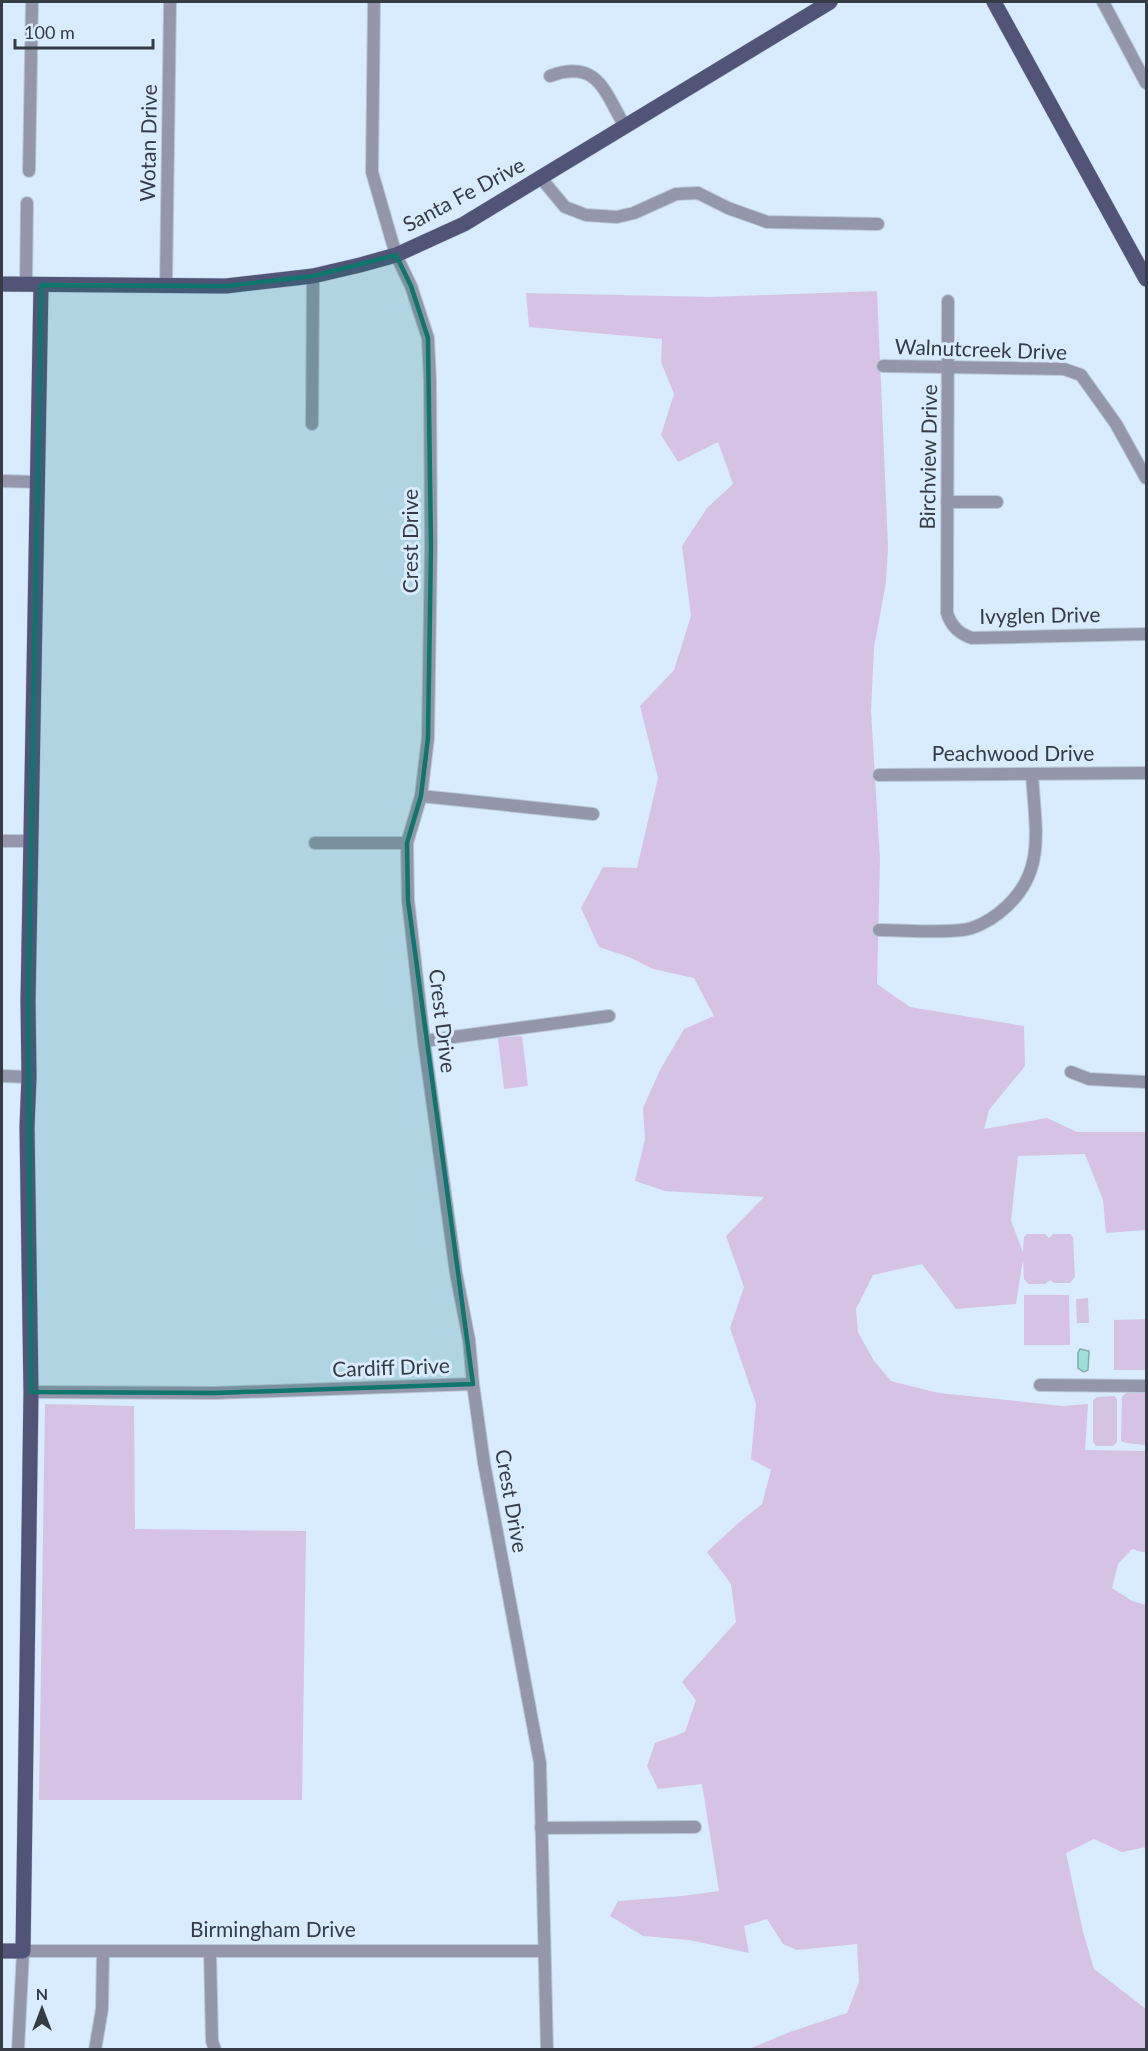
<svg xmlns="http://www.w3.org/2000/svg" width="1148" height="2051" font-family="Lato,sans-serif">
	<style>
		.green { fill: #d6c2e4 }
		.water { fill: #9de0d8; stroke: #7eafac; stroke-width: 1.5 }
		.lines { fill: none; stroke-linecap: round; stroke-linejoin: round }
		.minor-casing { stroke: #b8c8d9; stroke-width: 14 }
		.major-casing { stroke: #b8c8d9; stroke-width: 16 }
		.minor { stroke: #9497ab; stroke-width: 12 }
		.major { stroke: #515477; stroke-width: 15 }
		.marked { fill: #0f766e; fill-opacity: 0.2; stroke: #0f766e; stroke-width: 4.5; stroke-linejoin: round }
		.labels { text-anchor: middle; stroke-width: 6; stroke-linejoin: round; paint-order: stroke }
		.street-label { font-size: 21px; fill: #353c44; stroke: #d9ebfe }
	</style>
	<rect width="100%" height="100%" fill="#d9ebfe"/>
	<g class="green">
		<polygon points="877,291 888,547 886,582 874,648 871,711 880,860 877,984 910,1007 1024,1026 1025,1066 989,1110 984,1129 1047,1118 1077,1132 1146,1132 1146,1230 1106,1233 1103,1200 1085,1154 1018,1156 1011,1221 1023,1252 1024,1237 1027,1234 1045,1234 1049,1238 1053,1234 1070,1234 1073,1237 1075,1277 1070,1283 1054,1283 1050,1280 1045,1284 1028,1284 1024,1279 1023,1259 1016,1304 956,1309 922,1264 873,1275 856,1309 858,1332 874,1361 891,1381 939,1393 1007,1400 1062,1406 1088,1404 1085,1450 1146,1451 1146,1553 1132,1549 1118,1564 1112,1588 1132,1601 1146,1605 1146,1847 1122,1852 1094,1839 1066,1853 1083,1932 1094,1969 1146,2009 1146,2049 749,2049 790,2032 847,2013 859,1982 857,1944 797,1950 783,1944 767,1919 744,1926 749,1953 689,1940 643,1936 610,1916 618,1901 682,1896 719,1891 702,1784 658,1789 647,1766 655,1743 685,1732 696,1700 682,1682 736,1622 731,1584 707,1552 736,1525 762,1504 771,1470 751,1459 756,1404 730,1328 744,1287 726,1236 764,1197 665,1191 635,1181 645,1139 643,1108 660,1070 684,1029 714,1016 694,978 653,969 629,957 599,947 581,908 603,867 637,868 658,778 640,706 674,670 691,616 682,546 707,508 733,484 718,442 678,462 661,435 674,394 661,362 662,339 529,327 526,293 711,297"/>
		<polygon points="522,1036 528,1086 504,1089 498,1038"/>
		<polygon points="1024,1295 1069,1295 1070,1345 1024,1345"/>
		<polygon points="1088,1298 1089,1323 1077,1323 1076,1299"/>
		<polygon points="1146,1319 1146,1370 1114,1370 1114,1320"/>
		<polygon points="1126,1393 1146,1393 1146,1445 1126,1443 1121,1441 1122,1397"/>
		<polygon points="1114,1396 1117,1399 1117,1442 1113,1446 1096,1446 1093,1442 1093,1400 1097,1397"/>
		<polygon points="45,1404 134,1406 135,1529 306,1531 302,1800 39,1800"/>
	</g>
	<polygon class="water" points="1080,1349 1089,1351 1088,1370 1084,1372 1078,1368 1078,1353"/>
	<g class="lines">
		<g class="minor-casing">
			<g id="minor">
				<polyline points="374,2 372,172 396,255 411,286 428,338 430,380 431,547 428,738 421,796 407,843 408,900 424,1041 456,1273 469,1340 473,1384 484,1463 540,1763 547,2050"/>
				<polyline points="1103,2 1146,83"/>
				<path d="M550,76C597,59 604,90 624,125"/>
				<polyline points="29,171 32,2"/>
				<polyline points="540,177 565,207 586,215 617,217 634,213 676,194 698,193 728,208 767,222 878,224"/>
				<polyline points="26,285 27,203"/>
				<polyline points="166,285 170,2"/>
				<path d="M948,301L947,613C951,626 959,634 972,638L1146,634"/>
				<polyline points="883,366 1064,369 1081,375 1116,424 1146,478"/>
				<polyline points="312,424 313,276"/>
				<polyline points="2,481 38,482"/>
				<polyline points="947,502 997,502"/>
				<polyline points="879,775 1146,773"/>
				<polyline points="421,796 593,814"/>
				<polyline points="2,841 32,841"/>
				<polyline points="315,843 407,843"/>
				<path d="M879,930C906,930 934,933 962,930C974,929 989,921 999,913C1048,875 1035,829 1032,774"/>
				<polyline points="424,1041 609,1016"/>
				<polyline points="1071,1072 1089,1079 1146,1082"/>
				<polyline points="2,1076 29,1077"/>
				<polyline points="1040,1385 1146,1386"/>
				<polyline points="31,1392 215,1393 473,1384"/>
				<polyline points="541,1828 695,1827"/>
				<polyline points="210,1951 212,2041 215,2050"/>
				<polyline points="18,2050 23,1951 544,1951"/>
				<polyline points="95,2050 102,2009 103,1951"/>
			</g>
		</g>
		<g class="major-casing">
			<g id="major">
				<polyline points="994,2 1146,279"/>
				<polyline points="2,284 226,286 313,276 360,265 396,255 464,224 830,2"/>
				<polyline points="2,1951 23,1951 31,1392 27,1127 29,1077 28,1001 41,285"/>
			</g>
		</g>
		<use href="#minor" class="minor"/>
		<use href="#major" class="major"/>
	</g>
	<path class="marked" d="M396,255L411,286L428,338L431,547L428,738L421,796L407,843L408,900L473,1384L215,1393L31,1392L28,1001L41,285L226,286L313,276Z"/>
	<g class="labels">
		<g class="street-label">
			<text transform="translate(149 143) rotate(-89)" y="7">Wotan Drive</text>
			<text transform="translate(464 195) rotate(-28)" y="7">Santa Fe Drive</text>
			<text transform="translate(981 350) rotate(2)" y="7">Walnutcreek Drive</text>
			<text transform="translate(929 457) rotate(-89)" y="7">Birchview Drive</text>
			<text transform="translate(411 541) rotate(-90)" y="7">Crest Drive</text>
			<text transform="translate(1040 616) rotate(-1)" y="7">Ivyglen Drive</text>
			<text x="1013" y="761">Peachwood Drive</text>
			<text transform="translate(442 1021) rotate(83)" y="7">Crest Drive</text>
			<text transform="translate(391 1368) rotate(-2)" y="7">Cardiff Drive</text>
			<text transform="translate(511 1501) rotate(80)" y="7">Crest Drive</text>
			<text x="273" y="1937">Birmingham Drive</text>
		</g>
	</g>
	<rect width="1148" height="2051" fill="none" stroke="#353c44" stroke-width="6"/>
	<g transform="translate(42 2009)" stroke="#d9ebfe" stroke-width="4.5" paint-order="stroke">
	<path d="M0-4.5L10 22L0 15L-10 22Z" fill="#353c44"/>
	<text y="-9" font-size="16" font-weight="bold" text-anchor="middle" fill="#353c44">N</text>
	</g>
	<path d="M15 39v9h138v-9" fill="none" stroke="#353c44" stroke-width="3"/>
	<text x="24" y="39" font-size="18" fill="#353c44" stroke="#d9ebfe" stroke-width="4.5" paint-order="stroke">100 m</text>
</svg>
